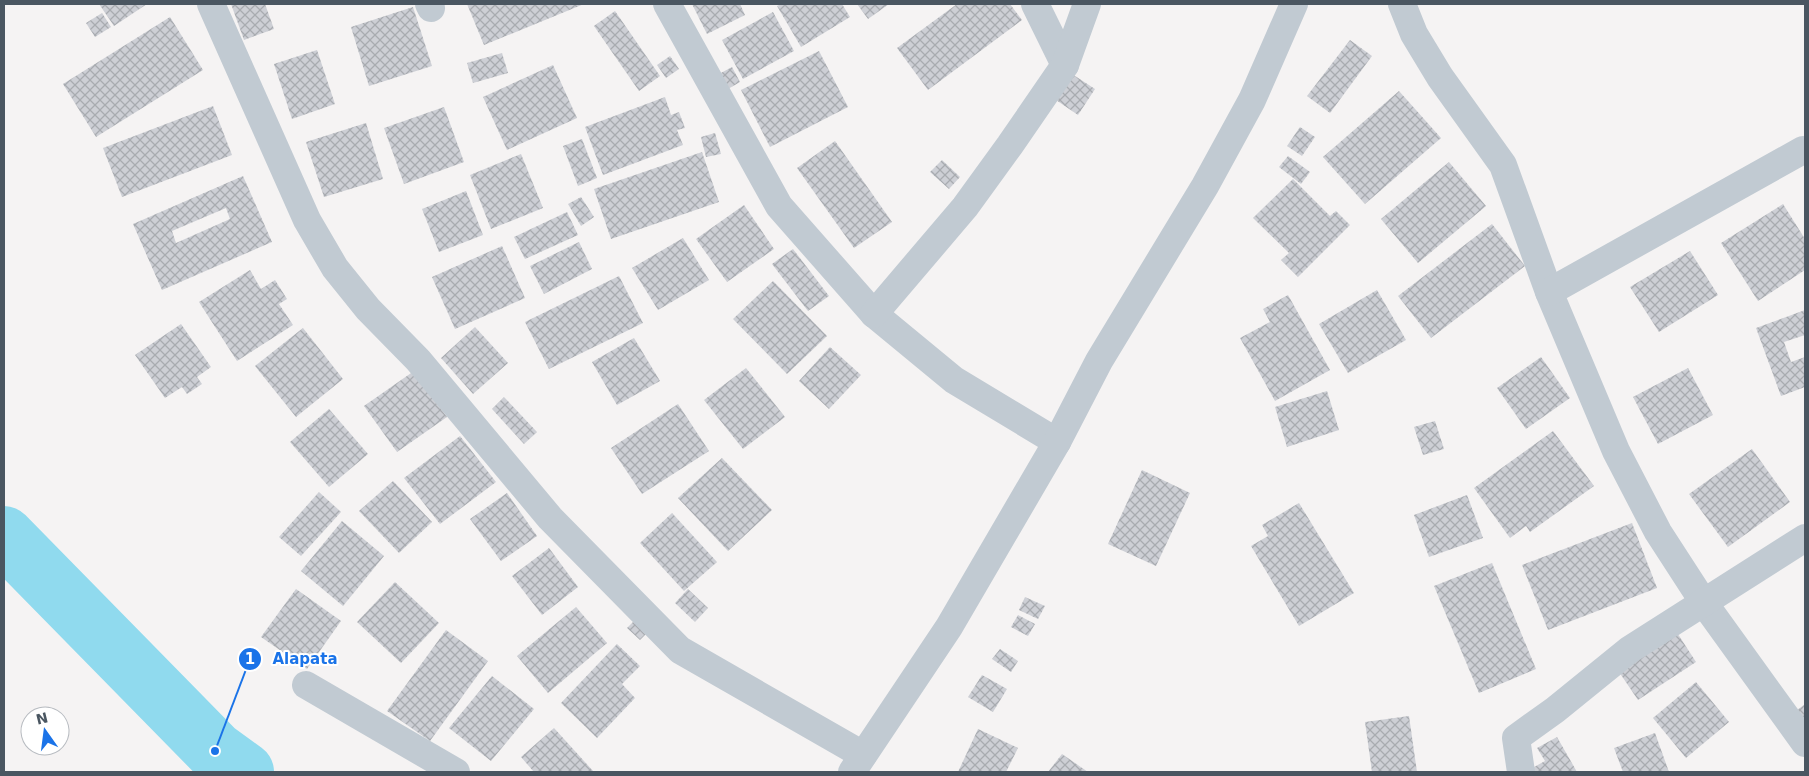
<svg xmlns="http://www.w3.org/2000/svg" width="1809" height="776" font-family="'DejaVu Sans',sans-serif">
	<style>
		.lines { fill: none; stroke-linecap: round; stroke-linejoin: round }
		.river { stroke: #90daee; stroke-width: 60 }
		.building { fill: url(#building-cross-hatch); fill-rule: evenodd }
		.minor { stroke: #c1cad2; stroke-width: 28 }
		.leader { fill: none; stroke: #1a73e8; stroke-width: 2 }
		.callout-dot { fill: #1a73e8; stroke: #fff; stroke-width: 2 }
		.mark-label { font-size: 15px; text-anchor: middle; font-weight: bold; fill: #fff }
		.callout-label { font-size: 15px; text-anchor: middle; font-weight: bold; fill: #1a73e8; stroke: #fff; stroke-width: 4; stroke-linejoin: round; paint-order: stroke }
	</style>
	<defs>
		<pattern id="building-cross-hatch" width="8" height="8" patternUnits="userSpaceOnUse" patternTransform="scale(1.25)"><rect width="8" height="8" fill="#cdcfd5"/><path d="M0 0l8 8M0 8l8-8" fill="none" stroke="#a8abb0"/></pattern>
	</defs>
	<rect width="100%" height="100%" fill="#f5f3f3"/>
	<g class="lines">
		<polyline class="river" points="4,536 215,751 244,772"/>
	</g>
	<g class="building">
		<polygon points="99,4 147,4 114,26"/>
		<polygon points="231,4 265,4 274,29 244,40"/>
		<polygon points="467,4 584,4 484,45"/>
		<polygon points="692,4 740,4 745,15 707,34"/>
		<polygon points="781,4 842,4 850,17 801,47 777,6"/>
		<polygon points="857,4 889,4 868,19"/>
		<polygon points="957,4 1010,4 1022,20 928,90 897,48"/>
		<polygon points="413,7 432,66 369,86 351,27"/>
		<polygon points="615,11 660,76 639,91 594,26"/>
		<polygon points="773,12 794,51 743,79 722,40"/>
		<polygon points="102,13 111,27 95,37 86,23"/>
		<polygon points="170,17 203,70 96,137 63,84"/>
		<polygon points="1350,40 1372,56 1330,113 1307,96"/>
		<polygon points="317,50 335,104 292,119 274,64"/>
		<polygon points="819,51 848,107 770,147 741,90"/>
		<polygon points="502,53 508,73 473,83 467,63"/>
		<polygon points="670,56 679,69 666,78 657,65"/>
		<polygon points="553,65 577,118 507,150 483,97"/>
		<polygon points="732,67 740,82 728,89 719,74"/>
		<polygon points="1072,74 1095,89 1078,115 1056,100"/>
		<polygon points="1399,91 1441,138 1365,204 1323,157"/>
		<polygon points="665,97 671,115 679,112 685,128 677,130 683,145 603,175 585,127"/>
		<polygon points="213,106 232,155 122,197 103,148"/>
		<polygon points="444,107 464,162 404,184 384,128"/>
		<polygon points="366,123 383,179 324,197 306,142"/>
		<polygon points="1300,127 1315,137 1302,156 1287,146"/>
		<polygon points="715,133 721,154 706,157 701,137"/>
		<polygon points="582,139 597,178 578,186 563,146"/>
		<polygon points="835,141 892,222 854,248 797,168"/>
		<polygon points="702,152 719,202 611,239 594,189"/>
		<polygon points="521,154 543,208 491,229 470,175"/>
		<polygon points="1288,156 1310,172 1301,184 1279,167"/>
		<polygon points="942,160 960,177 949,189 930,172"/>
		<polygon points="1449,162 1486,206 1418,263 1381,219"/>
		<path d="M243,176L272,242L162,290L133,224ZM226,208L230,219L176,243L172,231Z"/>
		<polygon points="1293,179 1330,216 1336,211 1350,225 1298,277 1281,260 1289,253 1253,218"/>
		<polygon points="466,191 483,235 439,252 422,209"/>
		<polygon points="581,197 594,217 581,226 568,204"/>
		<polygon points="1783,204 1805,239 1805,270 1758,301 1721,243"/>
		<polygon points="744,205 774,249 727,282 696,239"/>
		<polygon points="567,212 578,235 525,259 514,237"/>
		<polygon points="1492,224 1525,266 1431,338 1398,296"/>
		<polygon points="683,238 709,280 658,310 632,268"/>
		<polygon points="579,242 592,269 544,294 530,266"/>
		<polygon points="502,246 525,298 455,329 432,277"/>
		<polygon points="793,249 829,296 808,311 772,264"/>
		<polygon points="1690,251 1718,295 1659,332 1630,287"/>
		<polygon points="250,270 261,289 275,280 287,299 279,304 293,325 237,361 199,302"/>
		<polygon points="619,276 643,323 549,369 525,322"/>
		<polygon points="773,281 827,336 787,374 733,319"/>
		<polygon points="1377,290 1406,340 1348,373 1319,324"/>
		<polygon points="1288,295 1330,370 1275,401 1240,338 1270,322 1263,309"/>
		<polygon points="1805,310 1805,335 1784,342 1791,362 1805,357 1805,387 1781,396 1756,328"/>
		<polygon points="181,324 211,367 197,377 202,384 187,394 182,387 165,398 135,355"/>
		<polygon points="475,327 508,363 473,394 441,358"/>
		<polygon points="303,328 343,379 296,417 255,366"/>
		<polygon points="634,338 660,381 617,405 592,362"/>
		<polygon points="830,347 861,375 829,409 799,381"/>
		<polygon points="1541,357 1570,398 1526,429 1497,388"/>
		<polygon points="746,368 785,417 743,449 704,400"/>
		<polygon points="1688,368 1713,415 1658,444 1633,397"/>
		<polygon points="414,371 447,417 397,452 364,406"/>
		<polygon points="1327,391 1339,430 1287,447 1275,407"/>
		<polygon points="504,397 537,432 524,444 492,409"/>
		<polygon points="678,404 709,451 642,494 611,448"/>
		<polygon points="329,409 368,454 329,487 290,442"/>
		<polygon points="1435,421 1444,449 1423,455 1414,427"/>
		<polygon points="1553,431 1594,486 1530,532 1526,526 1510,538 1474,488"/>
		<polygon points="460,436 496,482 440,524 404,478"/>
		<polygon points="1752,449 1790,502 1728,547 1689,494"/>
		<polygon points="722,458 772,510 728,551 678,498"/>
		<polygon points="1142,470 1190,493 1156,566 1108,544"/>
		<polygon points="393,481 432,522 399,553 359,511"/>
		<polygon points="319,492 341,512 301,556 279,537"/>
		<polygon points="507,493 537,536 501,561 470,519"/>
		<polygon points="1467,495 1483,538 1429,557 1414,515"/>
		<polygon points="1299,503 1354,593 1299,626 1251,546 1268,536 1262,525"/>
		<polygon points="672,513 717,562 684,591 640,543"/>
		<polygon points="342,521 384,556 343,606 301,571"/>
		<polygon points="1632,523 1657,588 1548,630 1522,565"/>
		<polygon points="549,548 578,587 542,615 512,576"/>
		<polygon points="1492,563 1536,669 1479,693 1434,586"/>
		<polygon points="395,582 439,623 401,663 357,622"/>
		<polygon points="296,589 341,621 307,669 261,637"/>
		<polygon points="688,589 708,608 695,622 675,603"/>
		<polygon points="1025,597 1045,606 1038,619 1019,610"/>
		<polygon points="576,607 607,643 548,693 517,656"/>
		<polygon points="641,614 654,626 640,640 627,628"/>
		<polygon points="1018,615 1035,624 1028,636 1011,627"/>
		<polygon points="1674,628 1696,662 1638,700 1615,666"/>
		<polygon points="446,630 488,661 430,741 387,711"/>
		<polygon points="617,644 640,666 622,684 635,698 597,738 561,703"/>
		<polygon points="1000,649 1018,661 1011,672 992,659"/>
		<polygon points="982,675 1007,689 993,712 968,697"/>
		<polygon points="492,676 534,709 491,761 449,728"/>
		<polygon points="1696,682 1729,722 1686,758 1653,718"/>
		<polygon points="1805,704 1805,731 1792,714"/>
		<polygon points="1409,716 1417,772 1372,772 1365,722"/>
		<polygon points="554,728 594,772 534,772 521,757"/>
		<polygon points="978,729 1018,748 1006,772 958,772"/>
		<polygon points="1655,733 1669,772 1623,772 1614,748"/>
		<polygon points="1557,737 1577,772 1525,772 1545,761 1537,748"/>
		<polygon points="1062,754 1088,772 1048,772"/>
	</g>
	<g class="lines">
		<g class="minor">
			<polyline points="211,4 307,220 335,268 368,309 418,360 550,518 680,650 863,755"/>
			<polyline points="429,4 431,8"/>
			<polyline points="667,4 779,206 874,314 954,380 1057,442"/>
			<polyline points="1035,4 1065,65"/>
			<polyline points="1402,4 1414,34 1440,77 1503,165 1549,292 1616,451 1658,532 1704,603 1805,743"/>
			<polyline points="1549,292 1803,150"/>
			<polyline points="874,314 965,207 1010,145 1065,65 1087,4"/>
			<polyline points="306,685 456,772"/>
			<polyline points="852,772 949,627 1057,442 1099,361 1205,186 1252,100 1294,4"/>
			<polyline points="1521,772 1516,738 1555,710 1629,650 1805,538"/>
		</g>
	</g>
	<path class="leader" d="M215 751L250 659"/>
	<g class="callout-dot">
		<circle cx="215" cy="751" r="5"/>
		<circle cx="250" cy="659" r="12"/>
	</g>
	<g class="mark-label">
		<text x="250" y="664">1</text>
	</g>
	<g class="callout-label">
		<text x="305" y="664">Alapata</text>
	</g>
	<rect width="1809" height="776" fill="none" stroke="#4a5661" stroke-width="10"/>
	<g transform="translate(45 731) rotate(346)"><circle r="24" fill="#ffffff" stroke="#b7bbc0"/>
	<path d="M0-4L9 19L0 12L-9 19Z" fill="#1a73e8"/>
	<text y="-8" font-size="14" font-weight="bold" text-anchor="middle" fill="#4a5661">N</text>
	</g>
</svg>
